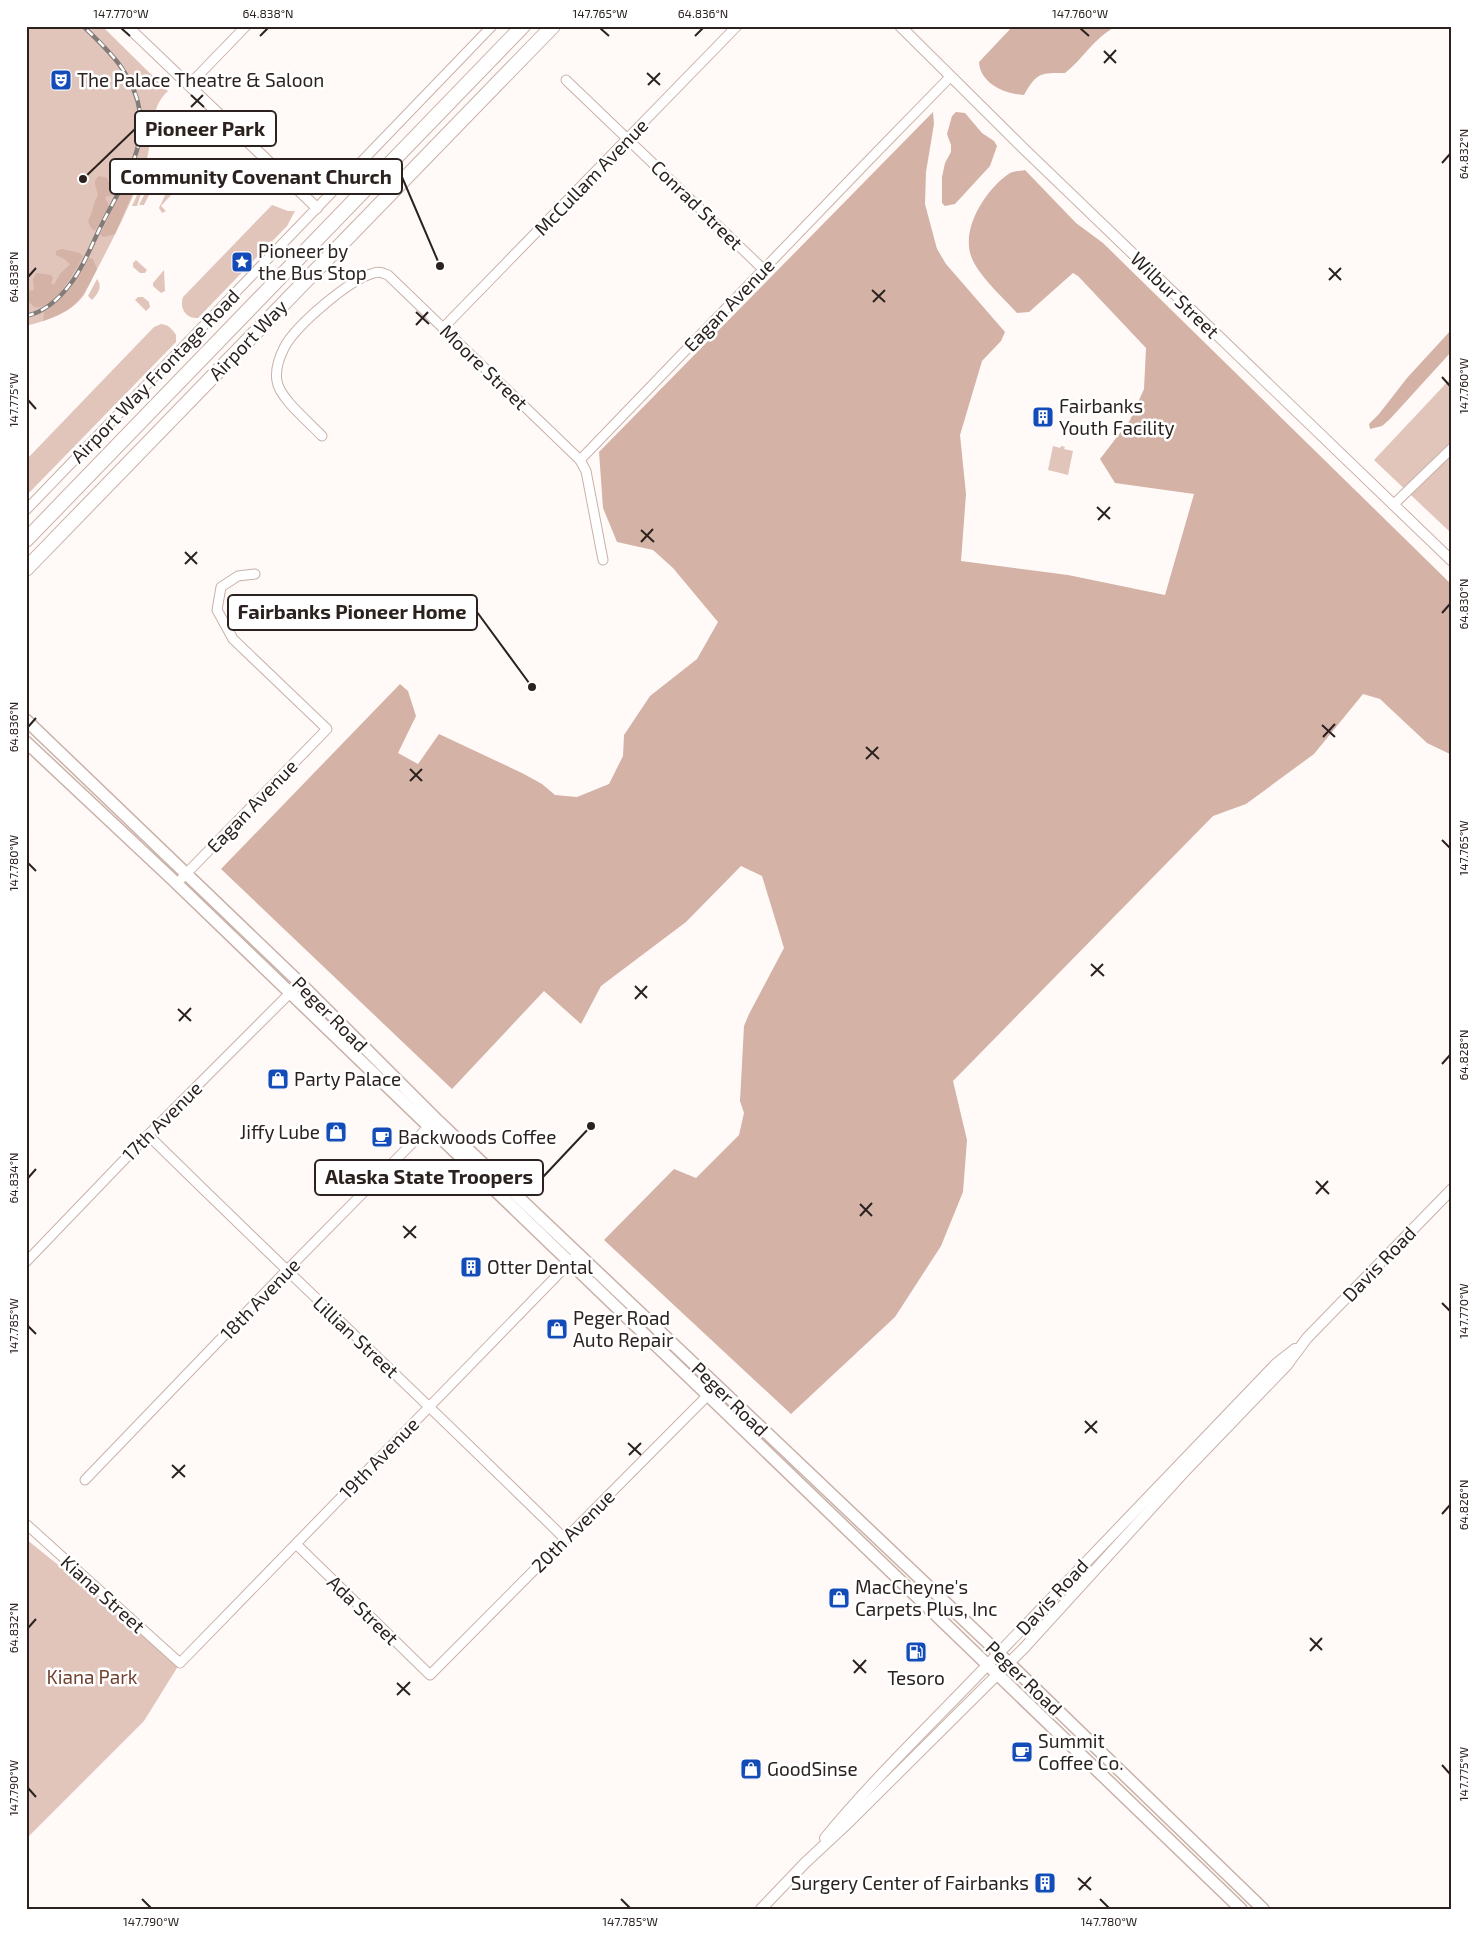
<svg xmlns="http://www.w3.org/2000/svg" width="1478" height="1935" font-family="'Exo 2',sans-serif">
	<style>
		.green { fill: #e1c5bb }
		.forest { fill: #d4b2a6 }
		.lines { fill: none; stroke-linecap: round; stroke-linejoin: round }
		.minor-casing { stroke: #c9b1a8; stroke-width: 11 }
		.tertiary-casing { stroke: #c9b1a8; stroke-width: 12 }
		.secondary-casing { stroke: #c9b1a8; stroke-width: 14 }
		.primary-casing { stroke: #c9b1a8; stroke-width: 16 }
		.minor { stroke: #fff; stroke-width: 9 }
		.tertiary { stroke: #fff; stroke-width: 10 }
		.secondary { stroke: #fff; stroke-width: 11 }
		.primary { stroke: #fff; stroke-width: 14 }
		.rail-casing { stroke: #827b78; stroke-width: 4.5 }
		.rail { stroke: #fff; stroke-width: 2.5; stroke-dasharray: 8; stroke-linecap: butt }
		.ticks { fill: none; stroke: #2b221f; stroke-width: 2 }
		.labels { text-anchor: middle; stroke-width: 5; stroke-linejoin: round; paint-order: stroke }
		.poi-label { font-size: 19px; fill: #2b221f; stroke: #fff; text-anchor: start }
		.street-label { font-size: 19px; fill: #2b221f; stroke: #fff }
		.park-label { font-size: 19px; fill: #724230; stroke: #fff }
		.leader { fill: none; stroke: #2b221f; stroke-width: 2 }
		.callout-dot { fill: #2b221f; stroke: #fff; stroke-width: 2 }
		.callout { fill: #fff; stroke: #2b221f; stroke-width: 2 }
		.callout-label { font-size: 20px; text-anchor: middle; font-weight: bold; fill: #2b221f }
		.neatline { fill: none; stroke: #2b221f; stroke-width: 2 }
		.ticks-label { font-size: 12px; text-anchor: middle; fill: #2b221f }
	</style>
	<rect width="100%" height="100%" fill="#fffaf8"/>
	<g class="green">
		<path d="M26,26H102L168,91C149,108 153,136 147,159C132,206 106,251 84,295C70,314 48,320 26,326Z"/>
		<polygon points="144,180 151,183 153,187 144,205 139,205 146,191 149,189 147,186 143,188 137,206 132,206"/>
		<polygon points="168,189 172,194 161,206 166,211 162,213 159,208"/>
		<path d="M272,205L288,211H295L287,226L198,318C186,319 179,308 183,297Z"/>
		<polygon points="136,260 147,270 145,273 140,273 133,267 133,263"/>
		<polygon points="164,270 165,291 161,293 153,286 153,283"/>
		<path d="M97,279C103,286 98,294 92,300L88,296Z"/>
		<polygon points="138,297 143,297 149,302 150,307 146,311 135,300"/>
		<path d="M161,324C169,325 172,329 176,335V342L26,496V460L154,327Z"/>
		<polygon points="1452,377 1452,534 1374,460"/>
		<polygon points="1053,446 1060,448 1061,446 1065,447 1064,449 1073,451 1068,475 1048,470"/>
		<polygon points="26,1539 180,1663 144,1721 29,1836 26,1833"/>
	</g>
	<g class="forest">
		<path d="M1013,26H1116C1092,40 1085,57 1065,73C1041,73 1037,72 1024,95C1004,94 980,83 979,62Z"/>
		<path d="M933,112L934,124L926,172L925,204L937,249L946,264L1005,332L1001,341L982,361L960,435L966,494L961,561L1068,575L1165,595L1194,494L1115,483L1100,459L1130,420L1144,389L1146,348L1078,276L1073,273L1029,312L1017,313C1003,297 978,276 971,256C961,227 987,188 1010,173C1015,171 1021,171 1025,170L1076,223L1103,243L1452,585V755L1427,743L1380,699L1363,694L1314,754L1246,804L1213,816L953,1081L967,1140L963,1192L941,1246L895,1317L791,1414L604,1240L674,1169L696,1178L739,1135L744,1113L740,1101L744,1026L749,1014L784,948L762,876L741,866L686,922L601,986L581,1024L544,991L452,1089L221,869L400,684L408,691L416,716L398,753L418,764L439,734L522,773L542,784L555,795L577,797L609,784L623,756L624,735L650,696L697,659L718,622L673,568L653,550L617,542L603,508L599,452Z"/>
		<polygon points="956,112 965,113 982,133 994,141 997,146 990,166 955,204 945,206 942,203 942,177 945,163 951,152 951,145 947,134 952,116"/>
		<polygon points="133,165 139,167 142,172 115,234 104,237 100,235"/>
		<path d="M99,176L107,178L110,185L116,187V190L113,195L105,197L109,206L95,231L91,228L88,221C93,212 93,203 98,195C97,187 91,182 99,176Z"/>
		<path d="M62,249L80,253L83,256C76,270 53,312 34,307L26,299V291L34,290L33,279L37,273L51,275L53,278L51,283L54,285L60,274L70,264L64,259L56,255V251Z"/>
		<path d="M88,257L93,259L97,269C82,299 77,309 43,321L44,312C65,299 77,279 88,257Z"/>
		<polygon points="1452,329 1452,351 1390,419 1382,426 1370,429 1369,424 1379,414 1407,378"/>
	</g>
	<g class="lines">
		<g class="minor-casing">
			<g id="minor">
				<polyline points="566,80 763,269"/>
				<polyline points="189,85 246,26"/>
				<polyline points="443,328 737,26"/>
				<path d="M322,436C310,423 279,398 277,381C275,370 279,358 284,348C295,326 350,279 374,273C379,271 383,273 388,275L580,460"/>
				<polyline points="1393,505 1452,448"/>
				<polyline points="26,510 492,26"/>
				<polyline points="603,560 586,471 580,460 870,159 950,77"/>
				<polyline points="182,878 327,729 233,639 217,610 221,587 238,576 255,574"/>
				<path d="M148,1135C286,1271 427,1403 565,1539"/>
				<polyline points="26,1262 148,1135 300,983"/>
				<polyline points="85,1480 286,1271 432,1123"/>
				<polyline points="26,1524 180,1663 574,1258"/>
				<polyline points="296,1544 430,1675 717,1386"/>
			</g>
		</g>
		<g class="tertiary-casing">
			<g id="tertiary">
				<polyline points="127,26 317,208"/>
				<polyline points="900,26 1022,147 1452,561"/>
				<path d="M825,1838C871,1782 923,1732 973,1680C1074,1575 1175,1469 1276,1364L1295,1349"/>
				<polyline points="761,1909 805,1863 850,1821 1025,1647 1186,1470 1287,1365 1307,1338 1452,1189"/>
			</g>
		</g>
		<g class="secondary-casing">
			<g id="secondary">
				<polyline points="26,720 300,983 436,1119 987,1642 1263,1909"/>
				<polyline points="26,742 172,879 1241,1909"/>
			</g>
		</g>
		<g class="primary-casing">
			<g id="primary">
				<polyline points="26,540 523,26"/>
				<polyline points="26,569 553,26"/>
			</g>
		</g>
		<use href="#minor" class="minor"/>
		<use href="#tertiary" class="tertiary"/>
		<use href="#secondary" class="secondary"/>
		<use href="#primary" class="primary"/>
		<g class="rail-casing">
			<path id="rail" d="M26,316C45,312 60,298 71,283C84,266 92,244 101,226C118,191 146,153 140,113C135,75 109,51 83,26"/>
		</g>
		<use href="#rail" class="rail"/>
	</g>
	<path class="ticks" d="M121,28L130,36M600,28L609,36M1080,28L1089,36M260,36L268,28M695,36L703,28M1104,51L1116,63M1104,63L1116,50M647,73L660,85M648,85L660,73M191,95L204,107M191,107L203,95M1442,163L1450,154M1329,268L1341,280M28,277L36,268M1329,280L1341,268M872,290L885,302M873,302L885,290M416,312L429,324M416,325L428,312M1442,377L1450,386M28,400L36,409M1097,507L1110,519M1098,520L1110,507M641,530L654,542M641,542L653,529M185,552L197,564M185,564L197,552M1442,613L1450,604M1322,725L1335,737M28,727L36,718M1323,737L1335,724M866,747L879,759M866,759L878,747M410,769L422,781M410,781L422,769M1442,840L1450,848M28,863L36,871M1091,964L1104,976M1091,976L1103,964M635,986L647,998M635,999L647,986M178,1009L191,1021M179,1021L191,1008M1442,1064L1450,1055M28,1178L36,1169M1316,1181L1329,1194M1316,1194L1328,1181M860,1204L872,1216M860,1216L872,1203M403,1226L416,1238M404,1238L416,1226M1442,1303L1450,1311M28,1326L36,1334M1085,1421L1097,1433M1085,1433L1097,1421M628,1443L641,1455M629,1455L641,1443M172,1465L185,1477M172,1478L185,1465M1442,1514L1450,1505M28,1628L36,1619M1310,1638L1322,1650M1310,1651L1322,1638M853,1660L866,1673M854,1673L866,1660M397,1683L410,1695M397,1695L410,1682M1442,1765L1450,1774M28,1788L36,1797M1078,1878L1091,1890M1079,1890L1091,1877M142,1899L151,1908M621,1899L630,1908M1100,1899L1109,1908"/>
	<defs>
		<g id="theatre-square" transform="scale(1.125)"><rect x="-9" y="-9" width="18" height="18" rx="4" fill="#134cb8" stroke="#fff"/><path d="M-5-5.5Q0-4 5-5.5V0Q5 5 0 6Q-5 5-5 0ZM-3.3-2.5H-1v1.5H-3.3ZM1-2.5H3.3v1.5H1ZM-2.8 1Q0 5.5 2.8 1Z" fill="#fff"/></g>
		<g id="sight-square" transform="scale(1.125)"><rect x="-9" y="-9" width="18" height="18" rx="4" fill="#134cb8" stroke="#fff"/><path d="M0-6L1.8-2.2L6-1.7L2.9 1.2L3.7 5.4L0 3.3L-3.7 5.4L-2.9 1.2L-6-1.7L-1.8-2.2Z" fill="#fff"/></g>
		<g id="building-square" transform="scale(1.125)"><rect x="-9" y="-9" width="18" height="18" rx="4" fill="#134cb8" stroke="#fff"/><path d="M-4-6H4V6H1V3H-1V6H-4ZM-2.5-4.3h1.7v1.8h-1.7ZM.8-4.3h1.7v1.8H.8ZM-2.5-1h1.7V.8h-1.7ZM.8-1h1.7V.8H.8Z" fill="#fff"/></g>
		<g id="shop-square" transform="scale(1.125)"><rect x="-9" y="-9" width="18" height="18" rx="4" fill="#134cb8" stroke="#fff"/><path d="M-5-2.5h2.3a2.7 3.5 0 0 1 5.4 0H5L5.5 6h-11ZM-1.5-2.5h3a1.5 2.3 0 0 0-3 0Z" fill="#fff"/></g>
		<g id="cafe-square" transform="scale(1.125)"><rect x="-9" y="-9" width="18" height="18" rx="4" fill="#134cb8" stroke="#fff"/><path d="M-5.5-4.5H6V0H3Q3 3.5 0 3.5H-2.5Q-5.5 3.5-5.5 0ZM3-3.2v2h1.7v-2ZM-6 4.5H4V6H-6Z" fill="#fff"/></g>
		<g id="fuel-square" transform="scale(1.125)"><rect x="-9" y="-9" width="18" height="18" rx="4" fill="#134cb8" stroke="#fff"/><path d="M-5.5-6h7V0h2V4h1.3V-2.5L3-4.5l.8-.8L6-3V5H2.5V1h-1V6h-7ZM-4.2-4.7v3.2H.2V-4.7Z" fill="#fff"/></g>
	</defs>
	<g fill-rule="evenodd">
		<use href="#theatre-square" x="61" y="80"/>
		<use href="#sight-square" x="242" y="262"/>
		<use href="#building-square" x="1043" y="417"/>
		<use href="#shop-square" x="278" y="1079"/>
		<use href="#shop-square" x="336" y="1132"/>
		<use href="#cafe-square" x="382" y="1137"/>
		<use href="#building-square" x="471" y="1267"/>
		<use href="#shop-square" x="557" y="1329"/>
		<use href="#shop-square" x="839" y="1598"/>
		<use href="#fuel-square" x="916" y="1652"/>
		<use href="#cafe-square" x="1022" y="1752"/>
		<use href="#shop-square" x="751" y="1769"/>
		<use href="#building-square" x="1045" y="1883"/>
	</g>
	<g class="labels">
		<g class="poi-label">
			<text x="77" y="87">The Palace Theatre &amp; Saloon</text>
			<text x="258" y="258">Pioneer by<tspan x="258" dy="22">the Bus Stop</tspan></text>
			<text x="1059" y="413">Fairbanks<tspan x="1059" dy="22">Youth Facility</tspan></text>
			<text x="294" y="1086">Party Palace</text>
			<text x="320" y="1139" text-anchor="end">Jiffy Lube</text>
			<text x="398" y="1144">Backwoods Coffee</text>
			<text x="487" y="1274">Otter Dental</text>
			<text x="573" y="1325">Peger Road<tspan x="573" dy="22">Auto Repair</tspan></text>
			<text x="855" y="1594">MacCheyne's<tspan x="855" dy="22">Carpets Plus, Inc</tspan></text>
			<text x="916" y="1685" text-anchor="middle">Tesoro</text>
			<text x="1038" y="1748">Summit<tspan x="1038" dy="22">Coffee Co.</tspan></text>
			<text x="767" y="1776">GoodSinse</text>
			<text x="1029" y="1890" text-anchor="end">Surgery Center of Fairbanks</text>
		</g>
		<g class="street-label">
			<text transform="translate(591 177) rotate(-46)" y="7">McCullam Avenue</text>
			<text transform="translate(697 205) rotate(44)" y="7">Conrad Street</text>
			<text transform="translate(1175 295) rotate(44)" y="7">Wilbur Street</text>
			<text transform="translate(729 305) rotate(-46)" y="7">Eagan Avenue</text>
			<text transform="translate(248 340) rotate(-46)" y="7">Airport Way</text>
			<text transform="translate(484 367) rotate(44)" y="7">Moore Street</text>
			<text transform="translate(155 376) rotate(-46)" y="7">Airport Way Frontage Road</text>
			<text transform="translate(252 806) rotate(-46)" y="7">Eagan Avenue</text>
			<text transform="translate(330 1014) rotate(45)" y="7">Peger Road</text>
			<text transform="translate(162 1121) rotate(-45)" y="7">17th Avenue</text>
			<text transform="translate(1379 1264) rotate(-46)" y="7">Davis Road</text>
			<text transform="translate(260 1299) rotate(-46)" y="7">18th Avenue</text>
			<text transform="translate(356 1337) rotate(43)" y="7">Lillian Street</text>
			<text transform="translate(730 1399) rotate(44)" y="7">Peger Road</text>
			<text transform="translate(379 1458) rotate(-46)" y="7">19th Avenue</text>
			<text transform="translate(573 1531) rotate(-45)" y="7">20th Avenue</text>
			<text transform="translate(103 1594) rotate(42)" y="7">Kiana Street</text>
			<text transform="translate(1052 1597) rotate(-47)" y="7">Davis Road</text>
			<text transform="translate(363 1610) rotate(44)" y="7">Ada Street</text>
			<text transform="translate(1024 1678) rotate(44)" y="7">Peger Road</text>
		</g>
		<g class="park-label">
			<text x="92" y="1684">Kiana Park</text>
		</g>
	</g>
	<path class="leader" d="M83 179L135 129M440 266L402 177M532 687L477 612M591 1126L543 1177"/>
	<g class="callout-dot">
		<circle cx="83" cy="179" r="5"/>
		<circle cx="440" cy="266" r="5"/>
		<circle cx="532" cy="687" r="5"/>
		<circle cx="591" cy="1126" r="5"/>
	</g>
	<g class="callout">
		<rect x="135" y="111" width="141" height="35" rx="5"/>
		<rect x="110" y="159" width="292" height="35" rx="5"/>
		<rect x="228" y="595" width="249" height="35" rx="5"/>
		<rect x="315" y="1160" width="228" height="35" rx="5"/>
	</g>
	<g class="callout-label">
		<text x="205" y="136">Pioneer Park</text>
		<text x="256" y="184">Community Covenant Church</text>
		<text x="352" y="619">Fairbanks Pioneer Home</text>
		<text x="429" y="1184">Alaska State Troopers</text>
	</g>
	<rect width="1478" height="1935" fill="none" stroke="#ffffff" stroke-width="55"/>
	<rect x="28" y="28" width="1422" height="1880" class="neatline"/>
	<g class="ticks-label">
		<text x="121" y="18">147.770°W</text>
		<text x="268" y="18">64.838°N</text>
		<text x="600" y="18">147.765°W</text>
		<text x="703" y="18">64.836°N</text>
		<text x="1080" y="18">147.760°W</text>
		<text transform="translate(1464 154) rotate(-90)" y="4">64.832°N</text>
		<text transform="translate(14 277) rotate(-90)" y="4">64.838°N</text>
		<text transform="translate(1464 386) rotate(-90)" y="4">147.760°W</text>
		<text transform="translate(14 400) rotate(-90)" y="4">147.775°W</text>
		<text transform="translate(1464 604) rotate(-90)" y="4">64.830°N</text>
		<text transform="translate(14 727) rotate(-90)" y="4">64.836°N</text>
		<text transform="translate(1464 848) rotate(-90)" y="4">147.765°W</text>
		<text transform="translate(14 863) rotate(-90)" y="4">147.780°W</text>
		<text transform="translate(1464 1055) rotate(-90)" y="4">64.828°N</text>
		<text transform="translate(14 1178) rotate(-90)" y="4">64.834°N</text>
		<text transform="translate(1464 1311) rotate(-90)" y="4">147.770°W</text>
		<text transform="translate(14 1326) rotate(-90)" y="4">147.785°W</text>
		<text transform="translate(1464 1505) rotate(-90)" y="4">64.826°N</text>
		<text transform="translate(14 1628) rotate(-90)" y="4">64.832°N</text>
		<text transform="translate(1464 1774) rotate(-90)" y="4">147.775°W</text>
		<text transform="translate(14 1788) rotate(-90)" y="4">147.790°W</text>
		<text x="151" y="1926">147.790°W</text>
		<text x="630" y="1926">147.785°W</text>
		<text x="1109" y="1926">147.780°W</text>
	</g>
</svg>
